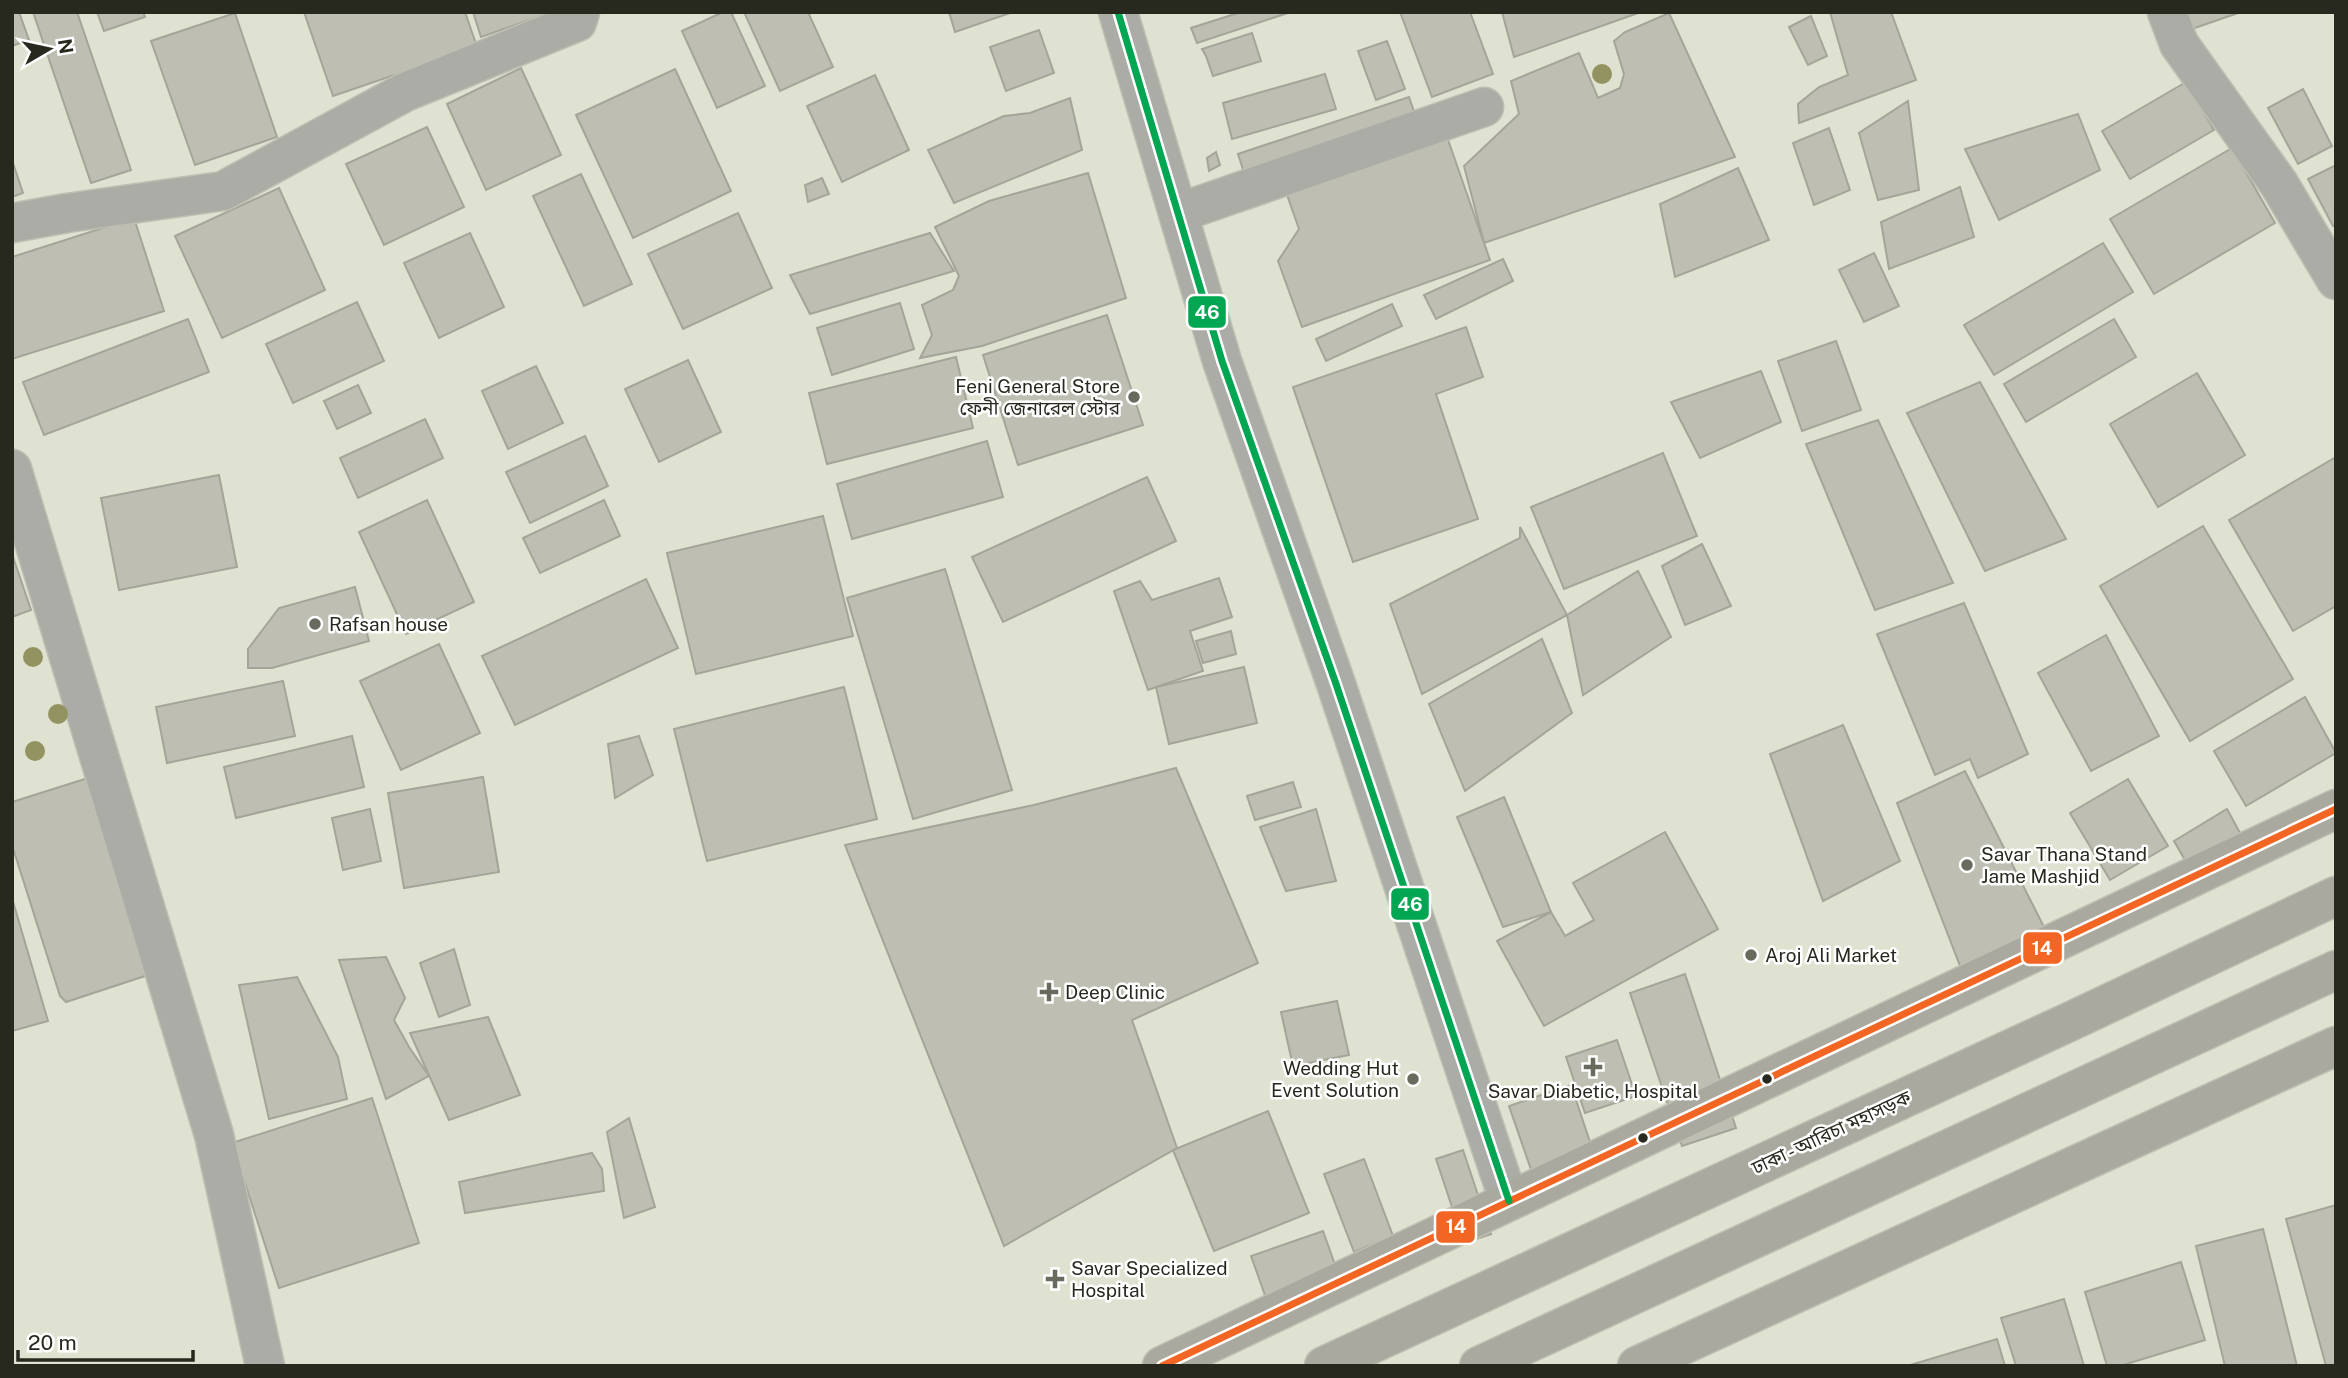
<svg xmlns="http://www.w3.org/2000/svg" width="2348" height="1378" font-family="'Public Sans','Noto Sans Bengali',sans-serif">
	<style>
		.building { fill: #bebfb2; stroke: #a4a598; stroke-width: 2 }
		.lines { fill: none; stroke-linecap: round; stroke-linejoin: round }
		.minor-casing { stroke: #bebfb2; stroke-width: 41 }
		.highway-casing { stroke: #bebfb2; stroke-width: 41 }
		.minor { stroke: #acaca6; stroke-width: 38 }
		.highway { stroke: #a9a99f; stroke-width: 38 }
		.bus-1-casing { stroke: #fff; stroke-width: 12 }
		.bus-2-casing { stroke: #fff; stroke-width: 12 }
		.bus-1 { stroke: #f26522; stroke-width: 7 }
		.bus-2 { stroke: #00a651; stroke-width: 7 }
		.tree { fill: #929360 }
		.poi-dot { fill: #686a5d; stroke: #fff; stroke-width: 2.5 }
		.bus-dot { fill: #28291e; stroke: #fff; stroke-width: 2.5 }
		.labels { text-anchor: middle; stroke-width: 5; stroke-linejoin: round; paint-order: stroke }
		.poi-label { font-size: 19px; fill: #28291e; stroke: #fff; text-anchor: start }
		.street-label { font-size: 19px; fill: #28291e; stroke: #fff }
		.line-badge { stroke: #fff; stroke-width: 2.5 }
		.badge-label { font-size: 19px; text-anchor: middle; font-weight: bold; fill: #fff }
	</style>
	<rect width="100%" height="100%" fill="#e0e2d1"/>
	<g class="building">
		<polygon points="12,12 19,12 29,40 12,46"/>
		<polygon points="33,12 77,12 131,170 91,183"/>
		<polygon points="97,12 143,12 145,17 104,31"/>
		<polygon points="304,12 465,12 477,47 333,96"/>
		<polygon points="473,12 552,12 481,37"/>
		<polygon points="723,12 731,12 765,86 717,108 682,31"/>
		<polygon points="744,12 808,12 833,67 780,91"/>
		<polygon points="949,12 1013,12 955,32"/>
		<polygon points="1241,12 1291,12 1197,43 1191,28"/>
		<polygon points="1400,12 1470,12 1493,74 1432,97"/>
		<polygon points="1502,12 1562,13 1641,12 1514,57"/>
		<polygon points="1830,12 1891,12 1916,80 1799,123 1798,104 1819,87 1848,75"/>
		<polygon points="2187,12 2241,12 2192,29"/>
		<polygon points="235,13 277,137 195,165 151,41"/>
		<polygon points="1669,13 1735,157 1484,243 1464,166 1519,114 1511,81 1579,53 1598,98 1620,88 1624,74 1614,41 1625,32"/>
		<polygon points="1811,16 1827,56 1808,65 1789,27"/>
		<polygon points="1039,30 1054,73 1006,91 990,47"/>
		<polygon points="1252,33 1261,61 1213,76 1206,56 1202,49"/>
		<polygon points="1387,41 1405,89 1376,100 1358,51"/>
		<polygon points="521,68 561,155 486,190 447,104"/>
		<polygon points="675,69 731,191 633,238 576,115"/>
		<polygon points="1325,74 1336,109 1232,139 1223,103"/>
		<polygon points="875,75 909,150 842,182 807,106"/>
		<polygon points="2186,82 2214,130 2130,179 2102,131"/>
		<polygon points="2303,89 2332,146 2298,164 2268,108"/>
		<polygon points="1409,97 1417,120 1245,176 1238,154"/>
		<polygon points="1070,98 1082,150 954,203 928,150 1004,116 1030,113"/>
		<polygon points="1908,101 1919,190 1878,200 1859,133"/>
		<polygon points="2078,114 2100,170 1999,220 1965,149"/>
		<polygon points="427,127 464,207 384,245 346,164"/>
		<polygon points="1829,128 1850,190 1814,205 1793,143"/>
		<polygon points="1446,134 1490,260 1302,327 1278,261 1299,229 1286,192"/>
		<polygon points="2232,148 2275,223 2154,294 2110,219"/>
		<polygon points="1216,152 1220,165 1209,171 1207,158"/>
		<polygon points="12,160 23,193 12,197"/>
		<polygon points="2336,165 2336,225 2333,226 2308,179"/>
		<polygon points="1738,168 1769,240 1675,277 1660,204"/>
		<polygon points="1088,173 1126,298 982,346 920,358 932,335 922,305 953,290 959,276 935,227 989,201"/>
		<polygon points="581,174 632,284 584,306 533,196"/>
		<polygon points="822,178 829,194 808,202 805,185"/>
		<polygon points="1960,187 1974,237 1889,269 1881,222"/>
		<polygon points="279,188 325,290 222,338 175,236"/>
		<polygon points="738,213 772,288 683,329 648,254"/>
		<polygon points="134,218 164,311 12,359 12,257"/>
		<polygon points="470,233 504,307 439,338 404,263"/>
		<polygon points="930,233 954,271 810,314 790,275"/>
		<polygon points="2103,243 2133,292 1994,375 1964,325"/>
		<polygon points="1874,253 1899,306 1864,322 1839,270"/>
		<polygon points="1503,259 1513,281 1436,319 1424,295"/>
		<polygon points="357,302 384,361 293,403 266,344"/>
		<polygon points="900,303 914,349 832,375 817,328"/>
		<polygon points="1392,304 1402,326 1326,361 1316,339"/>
		<polygon points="1107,315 1143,425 1018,465 983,355"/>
		<polygon points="188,319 209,372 44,435 23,382"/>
		<polygon points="2114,319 2136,357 2026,422 2004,384"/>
		<polygon points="1466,327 1483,377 1436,394 1478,519 1353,562 1293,387"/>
		<polygon points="1836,341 1861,410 1802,431 1778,361"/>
		<polygon points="956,357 973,428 827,464 809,393"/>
		<polygon points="688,360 721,432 659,462 625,389"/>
		<polygon points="536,366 563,423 508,449 482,391"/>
		<polygon points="1761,371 1781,422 1700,458 1671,402"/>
		<polygon points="2197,373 2245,455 2158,507 2110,424"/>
		<polygon points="1980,382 2066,539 1985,571 1907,413"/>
		<polygon points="358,385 371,413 337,429 324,401"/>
		<polygon points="425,419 443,458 358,498 340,458"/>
		<polygon points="1878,420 1953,583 1875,610 1806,444"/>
		<polygon points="585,436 608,486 530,523 506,472"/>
		<polygon points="987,441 1003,497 852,539 837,484"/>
		<polygon points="1663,453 1697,536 1564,589 1531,507"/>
		<polygon points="2336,457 2336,606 2293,631 2229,520"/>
		<polygon points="219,475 237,567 119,590 101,498"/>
		<polygon points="1147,477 1176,541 1003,622 972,557"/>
		<polygon points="427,500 474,602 406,634 359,532"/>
		<polygon points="604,500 620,536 540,573 523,538"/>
		<polygon points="823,516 853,636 696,674 667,553"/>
		<polygon points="2203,526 2293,679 2190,741 2100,586"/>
		<polygon points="1520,527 1567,615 1422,694 1390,604 1520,538"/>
		<polygon points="1702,544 1731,606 1685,625 1662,566"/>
		<polygon points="12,554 31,610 12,617"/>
		<polygon points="945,569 1012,790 913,819 847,598"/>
		<polygon points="1638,571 1671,637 1583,695 1567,615"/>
		<polygon points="1219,578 1232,617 1190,631 1203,671 1148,690 1114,591 1140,581 1152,600"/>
		<polygon points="646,579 678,648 515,725 482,656"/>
		<polygon points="355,587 369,641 272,668 248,668 248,649 279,608"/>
		<polygon points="1964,603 2028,754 1978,778 1970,759 1935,775 1877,634"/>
		<polygon points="1231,631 1236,654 1203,663 1196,641"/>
		<polygon points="2106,635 2159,736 2091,771 2038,673"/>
		<polygon points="1542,639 1572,713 1465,791 1429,704"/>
		<polygon points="439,644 480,733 401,770 360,681"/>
		<polygon points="1244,667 1257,723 1169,744 1156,687"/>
		<polygon points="283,681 295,736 167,763 156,707"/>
		<polygon points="844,687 877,819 707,861 674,729"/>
		<polygon points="2305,697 2336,753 2246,806 2214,751"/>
		<polygon points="1843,725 1900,861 1823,901 1770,754"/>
		<polygon points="352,736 364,787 236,818 224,767"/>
		<polygon points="639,736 653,775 615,798 608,744"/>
		<polygon points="1176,768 1258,963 1132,1020 1177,1148 1004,1246 845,845 1034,805"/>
		<polygon points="1965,771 2044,927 1969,989 1897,803"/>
		<polygon points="483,777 499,872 404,888 388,793"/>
		<polygon points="88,778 151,974 66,1002 60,996 12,845 12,802"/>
		<polygon points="2128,779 2168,846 2110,880 2070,813"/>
		<polygon points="1293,782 1301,807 1255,820 1247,796"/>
		<polygon points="1504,797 1551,912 1503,927 1457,817"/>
		<polygon points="370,809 381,861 343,870 332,818"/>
		<polygon points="1316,809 1336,881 1286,891 1260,827"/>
		<polygon points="2227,809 2252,855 2200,886 2174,841"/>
		<polygon points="1665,832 1718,929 1544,1026 1497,941 1551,912 1565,936 1594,920 1573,883"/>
		<polygon points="12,898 48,1021 12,1031"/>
		<polygon points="454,949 470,1005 439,1017 420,963"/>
		<polygon points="386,957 405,998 394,1020 409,1047 429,1076 386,1099 339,960"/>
		<polygon points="1685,974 1736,1128 1682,1146 1630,993"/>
		<polygon points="297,977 338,1057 347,1099 269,1119 239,985"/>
		<polygon points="1337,1001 1349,1055 1293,1066 1281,1012"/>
		<polygon points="488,1017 520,1095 449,1120 410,1033"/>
		<polygon points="1617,1040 1636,1096 1585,1113 1566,1057"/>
		<polygon points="1571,1085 1598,1166 1537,1187 1509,1106"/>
		<polygon points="372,1098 419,1243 279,1288 232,1143"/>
		<polygon points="1268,1111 1309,1213 1214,1251 1173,1150"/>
		<polygon points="629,1118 655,1207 624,1218 607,1132"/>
		<polygon points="1463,1150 1491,1234 1464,1243 1436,1159"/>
		<polygon points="592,1153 602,1169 604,1191 465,1213 459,1182"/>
		<polygon points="1364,1159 1393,1236 1354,1252 1324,1174"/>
		<polygon points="2336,1205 2336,1366 2326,1366 2286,1219"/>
		<polygon points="2263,1229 2297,1366 2225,1366 2196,1246"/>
		<polygon points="1323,1231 1344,1290 1272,1315 1251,1256"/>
		<polygon points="2181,1262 2205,1340 2120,1366 2107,1366 2085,1292"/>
		<polygon points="2064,1299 2084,1366 2016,1366 2001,1318"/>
		<polygon points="1997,1339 2005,1366 1907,1366"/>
	</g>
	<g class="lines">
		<g class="minor-casing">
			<g id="minor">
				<polyline points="1118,12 1222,361 1335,681 1509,1201"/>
				<polyline points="2167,12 2179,44 2279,184 2336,280"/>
				<polyline points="1178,213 1484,107"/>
				<polyline points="12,223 67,213 223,191 405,92 577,22 580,12"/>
				<polyline points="12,469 214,1135 265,1366"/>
			</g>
		</g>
		<g class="highway-casing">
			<g id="highway">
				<polyline points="1162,1366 2336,809"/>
				<polyline points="1324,1366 2067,1023 2336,896"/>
				<polyline points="1479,1366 2336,970"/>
				<polyline points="1637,1366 2336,1046"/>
			</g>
		</g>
		<use href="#minor" class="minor"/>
		<use href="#highway" class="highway"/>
		<g class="bus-1-casing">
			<polyline id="bus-1" points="1162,1366 2336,809"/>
		</g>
		<g class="bus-2-casing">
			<polyline id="bus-2" points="1118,12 1222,361 1335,681 1509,1201"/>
		</g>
		<use href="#bus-1" class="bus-1"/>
		<use href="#bus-2" class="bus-2"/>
	</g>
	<g class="tree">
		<circle cx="1602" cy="74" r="10"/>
		<circle cx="33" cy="657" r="10"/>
		<circle cx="58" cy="714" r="10"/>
		<circle cx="35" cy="751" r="10"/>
	</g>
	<g class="poi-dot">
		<circle cx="1134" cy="397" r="7"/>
		<circle cx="315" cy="624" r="7"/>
		<circle cx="1967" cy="865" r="7"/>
		<circle cx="1751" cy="955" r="7"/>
		<path d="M1045.5 981.5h7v7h7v7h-7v7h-7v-7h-7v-7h7z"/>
		<path d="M1589.5 1056.5h7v7h7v7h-7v7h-7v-7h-7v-7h7z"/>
		<circle cx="1413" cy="1079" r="7"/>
		<path d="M1051.5 1268.5h7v7h7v7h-7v7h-7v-7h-7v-7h7z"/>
	</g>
	<g class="bus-dot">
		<circle cx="1767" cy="1079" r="6"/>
		<circle cx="1643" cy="1138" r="6"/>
	</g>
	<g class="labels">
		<g class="poi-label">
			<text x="1120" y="393" text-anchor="end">Feni General Store<tspan x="1120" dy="22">ফেনী জেনারেল স্টোর</tspan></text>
			<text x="329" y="631">Rafsan house</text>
			<text x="1981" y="861">Savar Thana Stand<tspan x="1981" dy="22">Jame Mashjid</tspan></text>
			<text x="1765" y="962">Aroj Ali Market</text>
			<text x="1065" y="999">Deep Clinic</text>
			<text x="1399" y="1075" text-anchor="end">Wedding Hut<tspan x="1399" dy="22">Event Solution</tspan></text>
			<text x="1593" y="1098" text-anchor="middle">Savar Diabetic, Hospital</text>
			<text x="1071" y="1275">Savar Specialized<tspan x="1071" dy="22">Hospital</tspan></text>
		</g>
		<g class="street-label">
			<text transform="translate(1831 1132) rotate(-25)" y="7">ঢাকা - আরিচা মহাসড়ক</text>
		</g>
	</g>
	<g class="line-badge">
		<rect x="1187" y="295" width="40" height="34" rx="7" fill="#00a651"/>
		<rect x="1390" y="887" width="40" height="34" rx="7" fill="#00a651"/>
		<rect x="2022" y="931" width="41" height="34" rx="7" fill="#f26522"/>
		<rect x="1435" y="1210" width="41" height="34" rx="7" fill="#f26522"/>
	</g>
	<g class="badge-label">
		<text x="1207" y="319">46</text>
		<text x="1410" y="911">46</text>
		<text x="2042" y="955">14</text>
		<text x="1456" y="1233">14</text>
	</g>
	<rect width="2348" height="1378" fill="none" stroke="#28291e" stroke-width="28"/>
	<g transform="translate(49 49) rotate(81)" stroke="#ffffff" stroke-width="5" paint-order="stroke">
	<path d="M0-5L12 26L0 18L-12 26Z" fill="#28291e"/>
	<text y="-10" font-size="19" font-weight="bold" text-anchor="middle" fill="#28291e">N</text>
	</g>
	<path d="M18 1350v10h175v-10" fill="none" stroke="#28291e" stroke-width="3.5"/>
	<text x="28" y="1350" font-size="21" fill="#28291e" stroke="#ffffff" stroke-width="5" paint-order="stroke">20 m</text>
</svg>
